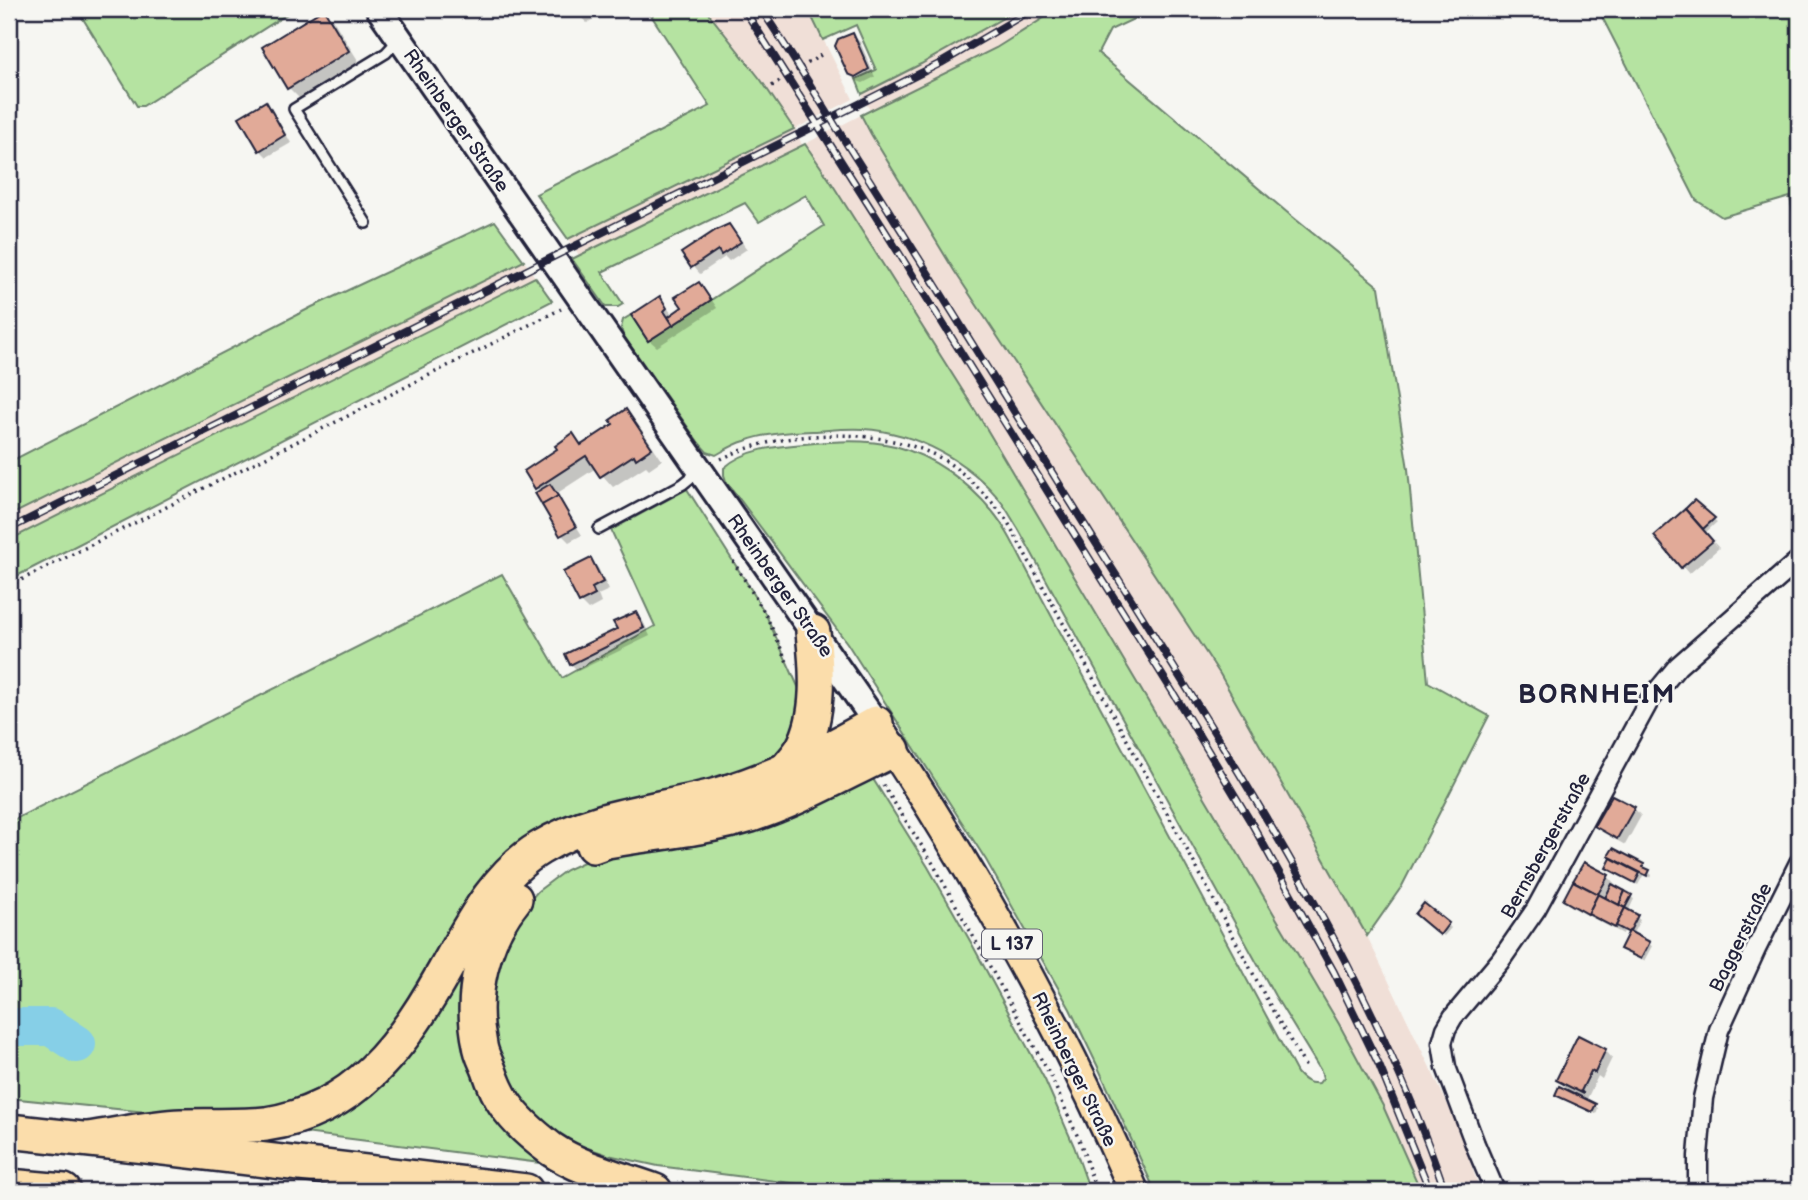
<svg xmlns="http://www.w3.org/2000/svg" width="1808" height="1200" font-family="'Balsamiq Sans',sans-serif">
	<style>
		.built { fill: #f0dfd7 }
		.green { fill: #b5e3a1; stroke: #6c826e; stroke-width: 2 }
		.shadow { fill: #0003 }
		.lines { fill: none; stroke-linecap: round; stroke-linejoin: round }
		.river { stroke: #86cfe7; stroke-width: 38 }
		.building { fill: #e1aa98; stroke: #22223b; stroke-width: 2 }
		.lane-casing { stroke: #22223b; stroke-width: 14 }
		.street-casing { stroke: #22223b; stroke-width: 23 }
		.secondary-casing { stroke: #22223b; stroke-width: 30 }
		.primary-casing { stroke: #22223b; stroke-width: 33 }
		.highway-casing { stroke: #22223b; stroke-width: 38 }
		.path { stroke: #22223b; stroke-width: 3.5; stroke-dasharray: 2 5; stroke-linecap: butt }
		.lane { stroke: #f6f6f2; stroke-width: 9 }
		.street { stroke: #f6f6f2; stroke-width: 18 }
		.secondary { stroke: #f6f6f2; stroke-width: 24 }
		.primary { stroke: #fbddab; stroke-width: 28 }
		.highway { stroke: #fbddab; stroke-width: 33 }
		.rail-casing { stroke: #22223b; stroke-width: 8 }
		.rail { stroke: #f6f6f2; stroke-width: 5; stroke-dasharray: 16; stroke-linecap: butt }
		.labels { text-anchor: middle; stroke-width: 5; stroke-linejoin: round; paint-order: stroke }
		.shield { fill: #f6f6f2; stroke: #626272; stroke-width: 2 }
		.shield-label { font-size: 18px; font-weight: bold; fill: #22223b }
		.street-label { font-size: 19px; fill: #22223b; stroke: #f6f6f2 }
		.district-label { font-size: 26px; font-weight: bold; letter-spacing: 2px; fill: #22223b; stroke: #f6f6f2 }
	</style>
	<rect width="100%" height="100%" fill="#f6f6f2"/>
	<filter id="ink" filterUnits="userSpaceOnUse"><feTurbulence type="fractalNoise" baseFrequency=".0143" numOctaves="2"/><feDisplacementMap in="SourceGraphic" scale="14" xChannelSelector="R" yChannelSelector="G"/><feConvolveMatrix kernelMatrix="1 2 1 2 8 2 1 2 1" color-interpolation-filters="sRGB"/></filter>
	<g filter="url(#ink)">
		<g class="built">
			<polygon points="705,9 808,9 853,99 795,129 802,145 579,255 568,239 794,130 761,80"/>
			<polygon points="1019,9 1058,9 996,48 870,111 862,94 921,64"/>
			<polygon points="861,115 871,134 955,272 1220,674 1367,936 1458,1126 1480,1191 1421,1191 1383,1106 1339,1024 1166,730 1067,566 985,426 829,179 805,144"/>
			<polygon points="524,261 535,277 9,540 9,516"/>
		</g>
		<g class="green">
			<polygon points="77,9 295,9 143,106 137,106"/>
			<polygon points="647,9 705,9 761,80 794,129 568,239 536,194 710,106"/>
			<polygon points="808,9 1019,9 921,64 862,94 856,79 876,70 856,25 823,40"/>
			<polygon points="1058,9 1155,9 1110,30 1098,53 1289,214 1379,287 1408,469 1428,682 1489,716 1402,886 1367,936 1220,674 955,272 871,134 861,115 996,48"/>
			<polygon points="1598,9 1799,9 1799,245 1790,197 1722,217 1696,200"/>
			<path d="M805,144L829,179L985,426L1339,1024L1383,1106L1421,1191H1155L1097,1065L1070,1009L986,860L847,643L726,481L724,475V468C744,449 778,446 804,444C835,441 866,439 895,446C933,456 968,482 992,511C1008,530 1018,554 1030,576L1297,1073C1304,1081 1309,1084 1319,1083L1323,1078L1321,1071L1275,996L1019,530C1013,521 1008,511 1002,503C970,461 915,432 863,429C846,428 830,430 814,431C792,432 766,433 745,441C734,444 725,450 716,455L707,452L699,443L623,335L621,328L623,320L631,315L648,341L824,226L806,195L759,222L745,203L602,272L623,304L618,307H606L572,259Z"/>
			<polygon points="495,221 524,261 9,516 9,462 312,307"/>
			<polygon points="535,277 552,301 9,580 9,540"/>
			<polygon points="687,489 752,591 766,615 800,691 799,716 782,750 750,771 638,797 611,802 529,837 474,888 385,1035 339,1080 265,1111 156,1113 9,1098 9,822 502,574 562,678 655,626 611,530"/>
			<polygon points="863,778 873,779 928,867 973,946 1045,1080 1074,1146 1090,1191 854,1191 658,1166 608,1155 573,1143 541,1124 520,1104 494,1051 492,978 516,916 538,891 566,870 588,860"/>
			<polygon points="467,946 466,1018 556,1165 281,1130 308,1118"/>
		</g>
		<g class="shadow">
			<polygon points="572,9 609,9 587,23"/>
			<polygon points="323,11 335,23 359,62 300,99 289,88"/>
			<polygon points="853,35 860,42 875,77 863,83 857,81 849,73"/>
			<polygon points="266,104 273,111 291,143 267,157 260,150"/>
			<polygon points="729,226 747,249 729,261 725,257 700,274 683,254"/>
			<polygon points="699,284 706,291 717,308 657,347 649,340 660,299 673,315 684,308"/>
			<polygon points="626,412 637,423 662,460 649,469 646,466 613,487 596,468 556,494 582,535 569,542 562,535 537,493 540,492 526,471 559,450 573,436 584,446 615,424"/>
			<polygon points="1694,503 1717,522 1705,533 1719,548 1689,574 1656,536"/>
			<polygon points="590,560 598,568 609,590 598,595 601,603 588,610 580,602 566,573"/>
			<polygon points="636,614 643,621 650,636 578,671 571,664 619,630"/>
			<polygon points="1634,808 1641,816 1625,845 1604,833 1597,826"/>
			<polygon points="1613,858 1643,865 1646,868 1645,870 1652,875 1651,878 1644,874 1638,885 1608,867"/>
			<polygon points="1608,876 1615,884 1613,887 1634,899 1628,912 1640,920 1632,935 1652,946 1644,961 1626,952 1630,933 1624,930 1623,934 1572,907 1565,900"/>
			<polygon points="1420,917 1448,925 1451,928 1444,936"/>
			<polygon points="1605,1050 1612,1058 1602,1079 1598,1076 1586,1101 1598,1108 1596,1114 1561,1097 1571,1093 1558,1080"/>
		</g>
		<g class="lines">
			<polyline class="river" points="9,1027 51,1027 77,1044"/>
		</g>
		<g class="building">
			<polygon points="324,9 349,51 287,89 262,47"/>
			<polygon points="853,33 869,69 855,77 848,74 835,46 838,39"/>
			<polygon points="266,101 285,135 259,151 239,117"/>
			<polygon points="729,224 741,242 721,255 718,250 691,268 681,253 716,230"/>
			<polygon points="699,282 711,300 673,325 668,317 682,307 675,297"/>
			<polygon points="660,296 667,308 664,311 673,325 648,341 631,315"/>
			<polygon points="626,409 652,448 636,459 634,455 600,477 586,456 535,489 524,471 557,449 555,446 573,433 581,445 613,424 610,420"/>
			<polygon points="550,484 558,496 542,505 535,493"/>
			<polygon points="558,496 576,527 560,536 542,505"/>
			<polygon points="1694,500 1715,518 1703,529 1685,509"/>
			<polygon points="1685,509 1713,541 1681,568 1654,536"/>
			<polygon points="591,558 603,582 592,588 595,595 579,603 563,572"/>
			<polygon points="636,612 644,628 570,665 565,654 617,629 613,622"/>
			<polygon points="1612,795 1635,807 1617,839 1594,826"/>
			<polygon points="1613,848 1644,864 1643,867 1650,870 1647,876 1608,856"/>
			<polygon points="1611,858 1640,873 1635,883 1606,868"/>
			<polygon points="1584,862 1609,875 1598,894 1573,881"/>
			<polygon points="1573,881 1598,894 1588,914 1563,900"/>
			<polygon points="1612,884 1625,891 1619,905 1605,898"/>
			<polygon points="1625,891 1632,895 1625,908 1619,905"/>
			<polygon points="1598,894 1625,908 1615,928 1588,914"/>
			<polygon points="1424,903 1449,923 1440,935 1415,914"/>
			<polygon points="1625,908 1638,915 1629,933 1616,926"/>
			<polygon points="1629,931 1650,942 1641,959 1620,949"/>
			<polygon points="1578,1035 1606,1049 1595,1073 1591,1071 1581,1091 1584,1094 1556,1080"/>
			<polygon points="1559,1086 1596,1104 1592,1112 1555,1095"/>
		</g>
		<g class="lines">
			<g class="lane-casing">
				<g id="lane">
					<polyline points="366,223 294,109 386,53 398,40"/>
					<polyline points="599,529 683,484 699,471"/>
				</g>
			</g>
			<g class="street-casing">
				<g id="street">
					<polyline points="1495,1191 1475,1144 1446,1067 1442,1043 1446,1029 1453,1017 1500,961 1536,909 1649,701 1678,666 1799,560"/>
					<polyline points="1698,1191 1698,1156 1703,1098 1719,1030 1756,949 1799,863"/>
				</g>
			</g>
			<g class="secondary-casing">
				<polyline id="secondary" points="379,9 876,723"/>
			</g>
			<g class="primary-casing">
				<path id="primary" d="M881,731C978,877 1064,1031 1134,1191"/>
			</g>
			<g class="highway-casing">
				<g id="highway">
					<path d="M785,771C790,764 797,757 802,749C821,715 817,669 813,632"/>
					<path d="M593,846L607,841C655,833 704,829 751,815C800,799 846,772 893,750"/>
					<path d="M515,899C482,939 469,995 480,1045C481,1054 486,1062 489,1070C493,1082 498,1094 505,1104C517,1122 534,1136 551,1149C580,1169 622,1179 655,1191"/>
					<polyline points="9,1131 173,1149 526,1191"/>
					<path d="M87,1139C117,1135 150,1127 181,1126C209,1125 237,1127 266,1124C355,1111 403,1045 444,972C469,928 495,875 540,848C594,815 657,811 717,795C774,779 825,752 876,723"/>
					<polyline points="9,1186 64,1191"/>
				</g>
			</g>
			<g class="path">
				<polyline points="772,86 824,53"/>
				<path d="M721,459C782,429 884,425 944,460C969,476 988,497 1006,519L1185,846L1273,1011L1307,1069"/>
				<polyline points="733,561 766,615 787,662"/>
				<polyline points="9,586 561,309"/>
				<polyline points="883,785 932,862 1051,1077 1081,1144 1096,1191"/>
			</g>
			<use href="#lane" class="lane"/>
			<use href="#street" class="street"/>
			<use href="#secondary" class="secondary"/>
			<use href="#primary" class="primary"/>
			<use href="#highway" class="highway"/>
			<g class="rail-casing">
				<g id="rail">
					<polyline points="744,9 882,226 1174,694 1252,824 1334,972 1379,1065 1430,1191"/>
					<path d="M761,9C793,56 823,106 853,154C937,286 1018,418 1101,551C1228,755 1367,962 1445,1191"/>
					<polyline points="9,529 941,63 1033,9"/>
				</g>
			</g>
			<use href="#rail" class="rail"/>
		</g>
	</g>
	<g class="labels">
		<rect class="shield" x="982" y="929.5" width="60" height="29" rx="5"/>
		<g class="shield-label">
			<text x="1012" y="950">L 137</text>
		</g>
		<g class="street-label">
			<text transform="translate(457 120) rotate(55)" y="7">Rheinberger Straße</text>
			<text transform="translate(781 585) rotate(55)" y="7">Rheinberger Straße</text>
			<text transform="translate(1545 845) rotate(-61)" y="7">Bernsbergerstraße</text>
			<text transform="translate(1740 937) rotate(-64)" y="7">Baggerstraße</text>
			<text transform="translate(1075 1069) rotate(64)" y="7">Rheinberger Straße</text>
		</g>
		<g class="district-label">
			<text x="1597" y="703">BORNHEIM</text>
		</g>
	</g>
	<rect width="1808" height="1200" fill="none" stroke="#f6f6f2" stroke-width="35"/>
	<rect x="18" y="18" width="1773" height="1165" fill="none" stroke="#22223b" stroke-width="2.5" filter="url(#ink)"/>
</svg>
